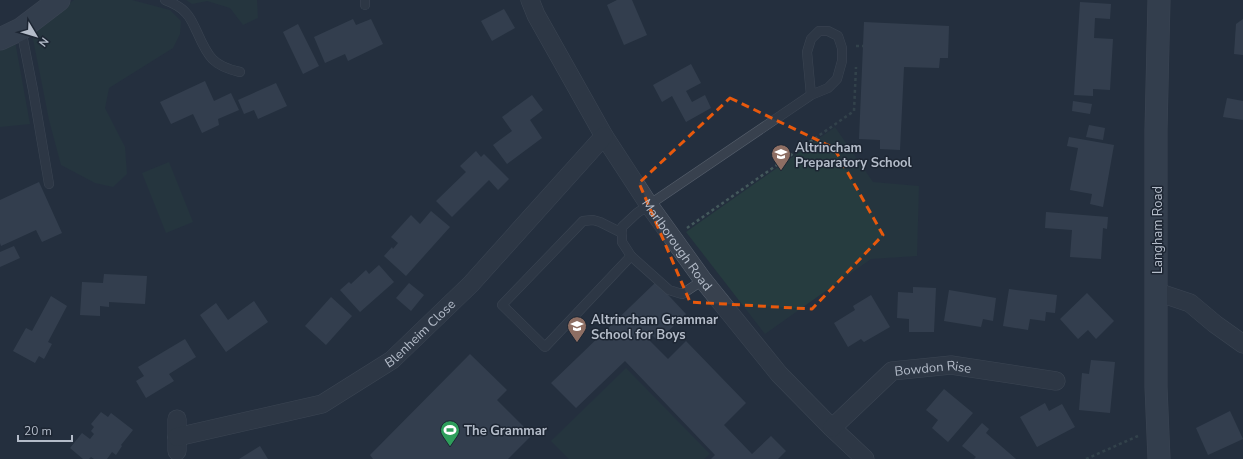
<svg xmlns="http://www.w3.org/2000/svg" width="1243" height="459" font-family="'Nunito Sans',sans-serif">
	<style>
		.green { fill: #263c3f }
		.building { fill: #455162 }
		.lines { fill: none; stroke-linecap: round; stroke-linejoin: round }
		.service-casing { stroke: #565f6c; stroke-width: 10 }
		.minor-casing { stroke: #565f6c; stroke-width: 19 }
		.secondary-casing { stroke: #565f6c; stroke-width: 23 }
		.path { stroke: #44595c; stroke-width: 2.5; stroke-dasharray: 3 3; stroke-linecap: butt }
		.service { stroke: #38414e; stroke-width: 9 }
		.minor { stroke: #38414e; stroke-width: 18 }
		.secondary { stroke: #465061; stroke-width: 22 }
		.marked { fill: none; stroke: #e8590c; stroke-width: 3; stroke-dasharray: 8 5; stroke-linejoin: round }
		.labels { text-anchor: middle; stroke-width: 3; stroke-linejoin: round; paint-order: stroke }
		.poi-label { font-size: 13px; font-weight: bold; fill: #b4bcc9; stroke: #1d2633; text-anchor: start }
		.street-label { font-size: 13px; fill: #b4bcc9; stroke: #1d2633 }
	</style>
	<rect width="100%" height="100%" fill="#242f3e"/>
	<g class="green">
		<polygon points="74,0 132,0 170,10 181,21 180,34 173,48 109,88 105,108 125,147 127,174 113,187 95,183 61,165 49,120 31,29 44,22"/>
		<polygon points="186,0 257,0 258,18 243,25 230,8 207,1 192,4"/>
		<polygon points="15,41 30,124 0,127 0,48"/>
		<polygon points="835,127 873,182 919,186 917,256 871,259 765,334 686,232"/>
		<polygon points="169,162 193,222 166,233 142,173"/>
		<polygon points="626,368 710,454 704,459 569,459 551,441"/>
	</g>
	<g class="building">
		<polygon points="617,0 632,0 647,35 624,45 607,5"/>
		<polygon points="1080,2 1111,4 1110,19 1095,18 1094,38 1113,39 1110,90 1093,89 1093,96 1074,95"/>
		<polygon points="504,9 515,28 492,41 481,21"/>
		<polygon points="353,19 356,25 371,19 383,44 348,61 345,54 325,63 314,37"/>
		<polygon points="1243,19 1243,55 1234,54 1236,24"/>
		<polygon points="864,22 949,26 948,58 940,58 939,68 904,67 900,150 880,149 880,140 859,139"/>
		<polygon points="298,24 319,66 303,74 283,32"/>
		<polygon points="691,64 701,83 686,91 692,102 705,95 711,108 686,122 672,96 662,102 653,85"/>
		<polygon points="205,81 214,101 231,93 239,110 218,119 219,125 202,133 193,114 171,124 160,102"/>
		<polygon points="276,83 287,106 258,119 254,110 244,114 238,100"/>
		<polygon points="532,95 543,110 530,120 542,138 507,164 493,145 512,131 502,117"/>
		<polygon points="1227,98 1243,101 1243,120 1223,117"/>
		<polygon points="1073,101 1092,104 1090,114 1072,111"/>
		<polygon points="1089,125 1105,128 1103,140 1086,137"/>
		<polygon points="1069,137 1114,145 1103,207 1090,204 1092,194 1070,190 1078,148 1067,146"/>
		<polygon points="476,151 481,157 484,154 509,179 498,190 489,180 452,217 436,201 466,172 460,166"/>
		<polygon points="39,182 62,233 42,242 36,230 1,246 0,243 0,200"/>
		<polygon points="431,211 450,227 406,276 384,256 392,247 393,249 398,243 391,237 411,215 420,224"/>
		<polygon points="1046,212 1108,217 1107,229 1103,228 1101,259 1070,257 1072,230 1045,228"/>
		<polygon points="14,246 20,258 0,267 0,252"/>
		<polygon points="379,265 394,282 360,312 340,290 349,282 351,284 366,270 369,274"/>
		<polygon points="104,274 147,276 145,304 109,302 109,307 100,306 100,316 80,315 82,282 103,283"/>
		<polygon points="656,282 686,314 658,341 651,334 647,338 668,359 686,341 746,403 724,425 752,454 771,436 786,451 778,459 711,459 715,455 625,361 576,408 551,383"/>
		<polygon points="409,283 424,295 411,311 396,298"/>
		<polygon points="913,287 936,288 934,332 909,332 909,319 897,318 898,292 913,293"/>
		<polygon points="1009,289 1057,295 1055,313 1046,312 1045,321 1030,319 1028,330 1003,326"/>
		<polygon points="949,290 996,298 993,321 983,319 981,327 944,321"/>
		<polygon points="1087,293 1114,321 1096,339 1088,330 1078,339 1060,319"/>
		<polygon points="871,295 890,327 864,342 861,339 848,347 834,323 855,310 853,306"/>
		<polygon points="51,296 67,306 48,342 52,344 44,359 39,356 35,363 13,351 26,328 32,331"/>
		<polygon points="331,297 352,316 326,345 305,326"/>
		<polygon points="254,301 268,322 226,352 200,315 216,303 228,320"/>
		<polygon points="185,339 196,357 169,374 174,381 146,398 136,381 144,376 138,367"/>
		<polygon points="470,354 507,390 497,400 532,435 508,459 373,459 370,455"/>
		<polygon points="1091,360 1115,362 1110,413 1079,410 1082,373 1089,374"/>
		<polygon points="944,389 973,413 948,442 932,428 938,420 926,410"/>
		<polygon points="1045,403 1049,411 1062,404 1075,427 1037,447 1020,417"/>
		<polygon points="1230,411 1243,439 1208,455 1196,428"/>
		<polygon points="101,412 108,417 111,413 133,430 121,445 122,446 116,455 112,452 107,459 94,459 91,457 89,459 83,459 70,448 82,433 90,439 94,434 91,431 94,427 91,424"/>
		<polygon points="982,423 989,429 986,433 1016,459 974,459 976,457 962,446"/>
		<polygon points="260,446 268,459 239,459"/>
	</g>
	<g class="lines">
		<g class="service-casing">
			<g id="service">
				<path d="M165,0C173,3 181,7 186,13C191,18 194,26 197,32C208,57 213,66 240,72"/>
				<polyline points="365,0 365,5"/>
				<polyline points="21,29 33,90 49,184"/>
				<polyline points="622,233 600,222 593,220 583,221 502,305 545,347 631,256"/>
				<polyline points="703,280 682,294 669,290 631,256 622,242 622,227 637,213 811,95 828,88 837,79 842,61 842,48 838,36 828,31 819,31 811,39 807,52 811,95"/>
			</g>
		</g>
		<g class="minor-casing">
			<g id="minor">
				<path id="s1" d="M530,0L536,15L604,136L649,205L703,280L779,374L832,428L865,459"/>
				<polyline points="1157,292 1190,303 1215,324 1243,344"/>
				<polyline points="177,419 177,451"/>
				<path id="s2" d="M832,428L892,371L951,365L1056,381"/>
				<path id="s3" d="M177,437L322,404L392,360L471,284L604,136"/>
			</g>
		</g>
		<g class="secondary-casing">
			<g id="secondary">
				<polyline points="0,39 21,29 59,0"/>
				<polyline points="1159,459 1156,387 1156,130 1159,0"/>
			</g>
		</g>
		<g class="path">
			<polyline points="856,46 863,46"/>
			<polyline points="687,228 854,111 856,67"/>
			<polyline points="1086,459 1138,436"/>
		</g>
		<use href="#service" class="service"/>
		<use href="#minor" class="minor"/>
		<use href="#secondary" class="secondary"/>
	</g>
	<path d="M0 0H1243V459H0ZM730,98L834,148L883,235L812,309L690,302L639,183Z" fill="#242f3e" fill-opacity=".55" fill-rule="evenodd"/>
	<path class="marked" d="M730,98L834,148L883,235L812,309L690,302L639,183Z"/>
	<defs>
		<g id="school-pin" transform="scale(1)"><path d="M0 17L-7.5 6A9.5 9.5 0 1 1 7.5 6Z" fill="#8d6e63" stroke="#1d2633"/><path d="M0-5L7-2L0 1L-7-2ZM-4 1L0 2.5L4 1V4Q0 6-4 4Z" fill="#fff"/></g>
		<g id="stadium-pin" transform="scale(1)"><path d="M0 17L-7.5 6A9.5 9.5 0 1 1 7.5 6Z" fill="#2e9e5b" stroke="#1d2633"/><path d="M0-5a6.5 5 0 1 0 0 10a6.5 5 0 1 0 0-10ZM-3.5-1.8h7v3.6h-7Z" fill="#fff"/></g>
	</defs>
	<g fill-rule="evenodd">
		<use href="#school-pin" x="781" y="154"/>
		<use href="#school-pin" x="577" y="326"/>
		<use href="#stadium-pin" x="450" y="430"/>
	</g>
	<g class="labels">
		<g class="poi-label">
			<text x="795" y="152">Altrincham<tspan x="795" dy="15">Preparatory School</tspan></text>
			<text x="591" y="324">Altrincham Grammar<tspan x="591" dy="15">School for Boys</tspan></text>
			<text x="464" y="435">The Grammar</text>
		</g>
		<g class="street-label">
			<text transform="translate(1157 230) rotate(-90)" y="5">Langham Road</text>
			<text dy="5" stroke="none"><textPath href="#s1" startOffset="286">Marlborough Road</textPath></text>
			<text dy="5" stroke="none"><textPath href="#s3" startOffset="270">Blenheim Close</textPath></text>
			<text dy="5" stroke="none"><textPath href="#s2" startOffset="124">Bowdon Rise</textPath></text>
		</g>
	</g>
	<g transform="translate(36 36) rotate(128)" stroke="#1d2633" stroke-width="3" paint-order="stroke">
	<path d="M0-3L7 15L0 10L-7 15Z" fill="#b4bcc9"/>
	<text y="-6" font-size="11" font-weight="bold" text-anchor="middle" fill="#b4bcc9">N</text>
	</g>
	<path d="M18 435v6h54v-6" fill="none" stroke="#b4bcc9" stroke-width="2"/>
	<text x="24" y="435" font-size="12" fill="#b4bcc9" stroke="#1d2633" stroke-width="3" paint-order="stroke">20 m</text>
</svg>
